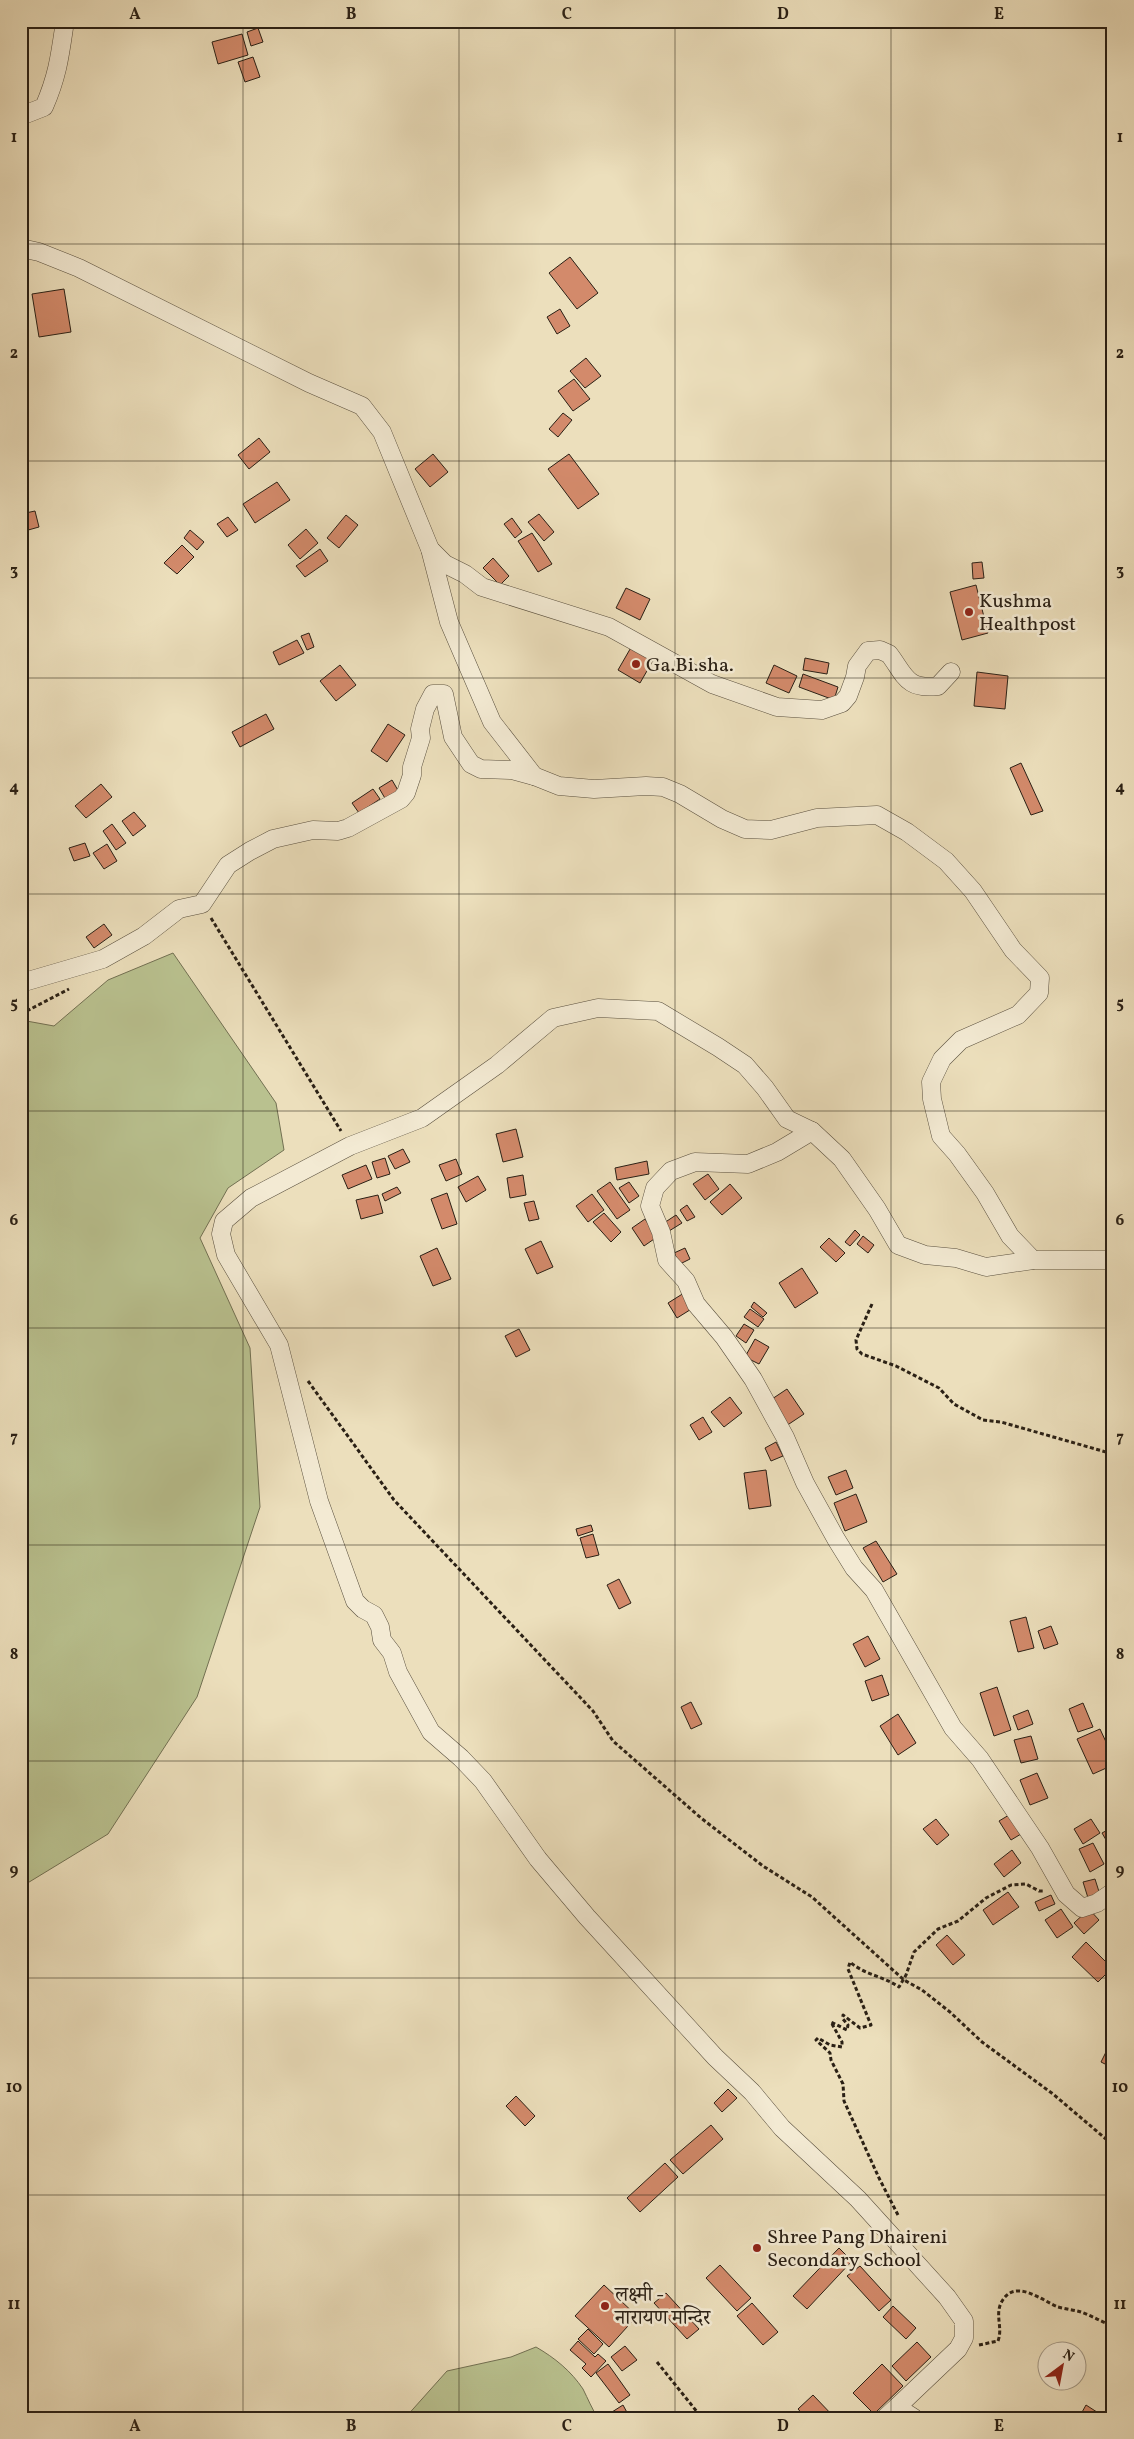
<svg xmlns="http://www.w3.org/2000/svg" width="1134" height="2439" font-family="Vollkorn,'Noto Serif Devanagari',serif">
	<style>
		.green { fill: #b9c18f; stroke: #727052 }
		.building { fill: #d38a6b; stroke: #2a2015 }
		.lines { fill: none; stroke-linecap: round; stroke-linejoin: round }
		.minor-casing { stroke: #5a503f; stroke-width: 19 }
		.path { stroke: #2a2015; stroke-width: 3; stroke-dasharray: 4 2.5; stroke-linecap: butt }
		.minor { stroke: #f3ead3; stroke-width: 18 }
		.grid { fill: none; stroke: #2a2015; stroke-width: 1; stroke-opacity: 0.55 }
		.poi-dot { fill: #8f2418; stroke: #f3ead3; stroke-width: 2 }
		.labels { text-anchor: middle; stroke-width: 5; stroke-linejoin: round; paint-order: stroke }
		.poi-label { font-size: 20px; fill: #2a2015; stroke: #f3ead3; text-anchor: start }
		.neatline { fill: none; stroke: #2a2015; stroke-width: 2 }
		.grid-label { font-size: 16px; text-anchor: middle; font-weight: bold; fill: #2a2015 }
	</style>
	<rect width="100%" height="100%" fill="#ecdfbc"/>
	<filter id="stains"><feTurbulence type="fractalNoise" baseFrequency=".004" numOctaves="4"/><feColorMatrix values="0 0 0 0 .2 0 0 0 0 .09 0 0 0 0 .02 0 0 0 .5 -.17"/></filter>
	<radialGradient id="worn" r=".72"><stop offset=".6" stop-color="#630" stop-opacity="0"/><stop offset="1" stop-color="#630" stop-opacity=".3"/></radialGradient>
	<g class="green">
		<polygon points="173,953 276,1103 284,1150 228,1188 200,1238 250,1348 260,1507 197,1697 108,1834 21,1887 21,1020 54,1026 108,980"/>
		<path d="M536,2347C555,2358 571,2371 583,2389C588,2399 592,2409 598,2418H405L447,2371L511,2357Z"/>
	</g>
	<g class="building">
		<polygon points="258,28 263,42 251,46 247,32"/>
		<polygon points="242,34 248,55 218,64 212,42"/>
		<polygon points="253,57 260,77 245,82 238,62"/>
		<polygon points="570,257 598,293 577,309 549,273"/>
		<polygon points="64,289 71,332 39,337 32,294"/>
		<polygon points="560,309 570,326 557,334 547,317"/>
		<polygon points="586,358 601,376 585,388 570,371"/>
		<polygon points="574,379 590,399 573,411 558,391"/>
		<polygon points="563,413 572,420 558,437 549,429"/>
		<polygon points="259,438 270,452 249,469 238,455"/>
		<polygon points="433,454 448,472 430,487 415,469"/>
		<polygon points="569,454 599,494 578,509 548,469"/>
		<polygon points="277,482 290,500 255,523 243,504"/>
		<polygon points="35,511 39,527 21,532 21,514"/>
		<polygon points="539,514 554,532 544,541 528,522"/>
		<polygon points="346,515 358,525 339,548 327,538"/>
		<polygon points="228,517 238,530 227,537 217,524"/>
		<polygon points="512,518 522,532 515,538 504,524"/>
		<polygon points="306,529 318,543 300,559 288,545"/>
		<polygon points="190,530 204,542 197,550 184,538"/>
		<polygon points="532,533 552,564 538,572 518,541"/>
		<polygon points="182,545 194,557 177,574 164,563"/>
		<polygon points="320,549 328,561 305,577 296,566"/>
		<polygon points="493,558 509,576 500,585 483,568"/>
		<polygon points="982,562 984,578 973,579 972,563"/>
		<polygon points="976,585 988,633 962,640 950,592"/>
		<polygon points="626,588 650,599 640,620 616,608"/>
		<polygon points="309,633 314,647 307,650 301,636"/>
		<polygon points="297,640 304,653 279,665 273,652"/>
		<polygon points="633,644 655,657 640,683 618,670"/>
		<polygon points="805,658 829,663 827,674 803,670"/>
		<polygon points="340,665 356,685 336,701 320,681"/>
		<polygon points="774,665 797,676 789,693 766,683"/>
		<polygon points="977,672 1008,676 1005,709 974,706"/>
		<polygon points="803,674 838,687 834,700 799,687"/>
		<polygon points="266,714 274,729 240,747 232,732"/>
		<polygon points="388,724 405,735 387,762 371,751"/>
		<polygon points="1021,763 1043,811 1031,815 1010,768"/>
		<polygon points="392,780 399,792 386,800 379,788"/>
		<polygon points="101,784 112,797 86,818 75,806"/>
		<polygon points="373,789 380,799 359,813 352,803"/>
		<polygon points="134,812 146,826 133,836 122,821"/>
		<polygon points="112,824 126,843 116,850 103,831"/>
		<polygon points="85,843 90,856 74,861 69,848"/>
		<polygon points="107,844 117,861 104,869 93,853"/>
		<polygon points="104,924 112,935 94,948 86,937"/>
		<polygon points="516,1129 523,1157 503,1162 496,1134"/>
		<polygon points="403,1149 410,1162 395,1169 388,1156"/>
		<polygon points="385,1158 390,1174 377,1178 372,1162"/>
		<polygon points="456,1159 462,1174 446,1181 439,1165"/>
		<polygon points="647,1161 649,1174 617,1180 615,1168"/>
		<polygon points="366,1165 372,1179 348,1189 342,1175"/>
		<polygon points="708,1174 719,1189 705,1200 693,1184"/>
		<polygon points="523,1175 526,1195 510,1198 507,1178"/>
		<polygon points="478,1176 486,1190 466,1202 458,1187"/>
		<polygon points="610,1182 630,1210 617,1219 597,1191"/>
		<polygon points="629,1182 639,1196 629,1203 619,1188"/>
		<polygon points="730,1184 742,1198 722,1215 710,1202"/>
		<polygon points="397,1187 401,1193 385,1201 382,1194"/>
		<polygon points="447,1193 457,1224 442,1229 431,1199"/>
		<polygon points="592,1194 604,1210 588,1222 576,1206"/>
		<polygon points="378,1195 383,1213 361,1219 356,1200"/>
		<polygon points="534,1201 539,1219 529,1221 524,1203"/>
		<polygon points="687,1205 695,1217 687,1221 680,1210"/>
		<polygon points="604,1213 621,1232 611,1242 593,1222"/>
		<polygon points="676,1215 682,1223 669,1231 664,1223"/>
		<polygon points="645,1219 657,1237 644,1246 632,1228"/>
		<polygon points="855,1230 860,1235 850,1246 845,1242"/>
		<polygon points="863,1236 874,1245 868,1253 857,1244"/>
		<polygon points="829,1238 845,1253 836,1262 820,1247"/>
		<polygon points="541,1241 553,1267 537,1274 525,1249"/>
		<polygon points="437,1248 451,1279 433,1286 420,1256"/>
		<polygon points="685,1248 690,1259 680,1264 674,1253"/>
		<polygon points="802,1268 818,1293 795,1308 779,1283"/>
		<polygon points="684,1293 693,1308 677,1318 668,1303"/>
		<polygon points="754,1302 767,1313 763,1317 751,1307"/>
		<polygon points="750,1309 764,1319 758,1327 744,1317"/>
		<polygon points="744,1324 754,1330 746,1343 736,1336"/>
		<polygon points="519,1329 530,1350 516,1357 505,1336"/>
		<polygon points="755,1339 769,1347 759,1364 745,1357"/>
		<polygon points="787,1389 804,1414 786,1426 769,1401"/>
		<polygon points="730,1397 742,1413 724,1427 711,1412"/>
		<polygon points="703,1417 712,1432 699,1440 690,1425"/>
		<polygon points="776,1442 783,1456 771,1461 765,1448"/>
		<polygon points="766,1470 771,1506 749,1509 744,1473"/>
		<polygon points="846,1470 853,1488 836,1495 828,1477"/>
		<polygon points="856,1494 867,1522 845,1531 834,1503"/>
		<polygon points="591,1525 593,1531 578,1536 576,1529"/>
		<polygon points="593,1534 599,1555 586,1558 580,1538"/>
		<polygon points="876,1541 897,1574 883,1582 863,1548"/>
		<polygon points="619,1579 631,1603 619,1609 607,1585"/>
		<polygon points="1026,1617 1034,1648 1018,1652 1010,1621"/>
		<polygon points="1051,1626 1058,1644 1044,1649 1038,1631"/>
		<polygon points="868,1636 880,1659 865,1667 853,1644"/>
		<polygon points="882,1675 889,1695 872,1701 865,1681"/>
		<polygon points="997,1687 1011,1730 994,1736 980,1693"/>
		<polygon points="691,1702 702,1724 691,1729 681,1707"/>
		<polygon points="1083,1703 1093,1727 1078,1732 1069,1709"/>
		<polygon points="1028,1710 1033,1724 1018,1730 1013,1716"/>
		<polygon points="898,1714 916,1743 898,1755 880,1726"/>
		<polygon points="1100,1729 1113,1757 1113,1765 1093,1774 1077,1739"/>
		<polygon points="1031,1736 1038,1759 1021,1763 1014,1740"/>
		<polygon points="1037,1773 1048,1798 1030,1805 1020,1780"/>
		<polygon points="1009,1815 1021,1834 1011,1840 999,1821"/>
		<polygon points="936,1819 949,1835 937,1845 923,1829"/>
		<polygon points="1091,1819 1100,1833 1083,1844 1074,1829"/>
		<polygon points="1113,1827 1113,1843 1109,1845 1102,1833"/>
		<polygon points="1093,1843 1104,1864 1090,1872 1079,1849"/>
		<polygon points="1012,1850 1021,1863 1004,1877 994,1864"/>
		<polygon points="1095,1879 1101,1898 1089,1901 1083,1882"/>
		<polygon points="1008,1892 1019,1907 993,1925 983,1910"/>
		<polygon points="1051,1895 1055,1904 1039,1911 1035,1902"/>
		<polygon points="1061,1909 1073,1927 1057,1938 1045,1920"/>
		<polygon points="1089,1909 1099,1920 1084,1934 1074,1923"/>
		<polygon points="947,1935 965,1955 953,1965 936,1945"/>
		<polygon points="1086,1942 1112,1968 1098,1982 1072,1957"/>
		<polygon points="1106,2052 1113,2056 1113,2068 1101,2062"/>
		<polygon points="728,2089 737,2098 722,2112 714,2103"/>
		<polygon points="516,2096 535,2116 525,2126 506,2106"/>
		<polygon points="711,2125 723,2139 683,2174 670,2160"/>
		<polygon points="665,2163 678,2177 640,2212 627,2198"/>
		<polygon points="839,2248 852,2261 807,2309 793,2296"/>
		<polygon points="720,2265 751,2298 737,2311 706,2278"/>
		<polygon points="860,2266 891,2300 879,2311 847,2276"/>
		<polygon points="604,2285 637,2316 609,2347 575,2316"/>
		<polygon points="666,2293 699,2329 687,2339 654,2303"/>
		<polygon points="752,2303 778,2332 763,2345 737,2316"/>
		<polygon points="893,2306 916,2328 906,2339 883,2317"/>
		<polygon points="588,2329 603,2344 594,2354 578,2339"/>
		<polygon points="578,2341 595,2357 598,2354 606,2361 591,2377 582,2368 586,2364 570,2350"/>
		<polygon points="917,2342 931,2357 906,2381 892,2366"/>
		<polygon points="625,2346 637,2360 622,2371 611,2357"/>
		<polygon points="608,2364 630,2395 619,2403 596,2373"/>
		<polygon points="882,2364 903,2386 874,2414 853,2393"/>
		<polygon points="813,2395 835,2418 806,2418 798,2409"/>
		<polygon points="623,2405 630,2418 615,2418 612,2412"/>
		<polygon points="1086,2405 1100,2414 1098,2418 1087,2418 1081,2414"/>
	</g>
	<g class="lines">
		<g class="minor-casing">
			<g id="minor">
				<path d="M21,116L44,107C58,75 60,55 65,21"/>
				<polyline points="21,248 39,252 79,268 309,383 362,406 382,432 430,549 449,622 492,722 534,776 559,786 594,789 646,786 663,787 680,794 722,819 745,829 771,830 817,818 877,815 907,832 946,861 973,891 1013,950 1040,978 1039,993 1018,1015 961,1040 942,1059 931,1082 932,1099 941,1136 957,1154 985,1193 1010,1236 1033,1260"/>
				<path d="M430,549L445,564L465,574L482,587L609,627L712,684L777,707L822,710L842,703L848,696L855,677L857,666L868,651L880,650L889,654C905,675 906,690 938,686L951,672"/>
				<polyline points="21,983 103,959 144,936 179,909 202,904 228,865 250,851 273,839 313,830 338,831 348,828 401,799 406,793 412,775 412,767 421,738 420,729 425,709 433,694 444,694 453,737 471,764 481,769 512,770 534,776"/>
				<polyline points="812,1131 777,1152 748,1164 695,1162 671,1171 655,1188 650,1206 661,1232 667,1260 686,1281 696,1304 724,1337 753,1379 785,1437 805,1483 836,1539 854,1568 874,1590 953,1728 980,1759 1040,1848 1066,1894 1082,1908 1097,1903 1113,1892"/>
				<polyline points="897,2407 958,2349 964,2338 964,2321 947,2297 858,2199 782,2128 752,2092 715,2057 587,1917 538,1859 483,1781 461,1758 431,1732 398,1672 392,1653 382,1640 380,1627 374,1615 363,1609 355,1601 319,1501 279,1345 226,1255 221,1234 224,1221 251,1198 350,1146 422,1118 497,1065 553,1018 598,1008 658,1011 718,1047 745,1065 765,1088 787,1119 812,1131 842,1159 877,1209 898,1245 925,1255 956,1258 986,1267 1033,1260 1113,1260"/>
				<polyline points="885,2418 897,2407 914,2418"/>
			</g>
		</g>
		<g class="path">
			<polyline points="211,918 341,1131"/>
			<polyline points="21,1014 69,989"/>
			<polyline points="872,1304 856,1340 857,1349 862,1354 896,1366 939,1388 954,1404 983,1420 1001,1422 1113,1454"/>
			<polyline points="308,1381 394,1500 593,1711 613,1741 701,1818 763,1866 812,1897 904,1980 922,1990 950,2012 982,2042 1053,2094 1113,2145"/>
			<path d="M898,2215L879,2178L844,2101L843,2084L831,2060L830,2053L816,2040L818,2038L830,2045L842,2047V2042L831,2022L847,2030L848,2025L843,2019V2015L860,2028L871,2025L848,1969L850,1962C865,1975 883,1976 899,1987L906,1975L914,1952L938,1929L958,1921L986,1898L1011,1885L1026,1884L1039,1891H1045"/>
			<path d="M979,2345L998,2341C1003,2328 995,2316 1001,2303C1014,2277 1041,2300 1058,2307C1066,2309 1074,2310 1081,2312C1092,2316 1102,2322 1113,2326"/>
			<polyline points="657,2362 702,2418"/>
		</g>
		<use href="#minor" class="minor"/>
	</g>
	<path class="grid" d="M243,21V2418M459,21V2418M675,21V2418M891,21V2418M21,244H1113M21,461H1113M21,678H1113M21,894H1113M21,1111H1113M21,1328H1113M21,1545H1113M21,1761H1113M21,1978H1113M21,2195H1113"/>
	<g class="poi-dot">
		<circle cx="969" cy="612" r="5"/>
		<circle cx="636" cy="664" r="5"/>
		<circle cx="757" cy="2248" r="5"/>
		<circle cx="605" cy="2306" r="5"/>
	</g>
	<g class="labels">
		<g class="poi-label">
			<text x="979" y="607">Kushma<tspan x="979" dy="23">Healthpost</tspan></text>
			<text x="646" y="671">Ga.Bi.sha.</text>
			<text x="767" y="2243">Shree Pang Dhaireni<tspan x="767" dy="23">Secondary School</tspan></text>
			<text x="615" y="2301">लक्ष्मी -<tspan x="615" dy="23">नारायण मन्दिर</tspan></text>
		</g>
	</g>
	<rect width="1134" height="2439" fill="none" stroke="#ecdfbc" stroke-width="55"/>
	<g transform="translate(1062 2366) rotate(32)"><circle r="24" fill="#f3ead3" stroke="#a39987"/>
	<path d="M0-4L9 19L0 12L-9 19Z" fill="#8f2418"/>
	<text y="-8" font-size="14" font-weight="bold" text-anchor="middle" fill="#2a2015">N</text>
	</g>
	<rect x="28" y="28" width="1078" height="2384" class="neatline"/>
	<g class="grid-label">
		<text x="135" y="19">A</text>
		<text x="351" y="19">B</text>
		<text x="567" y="19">C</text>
		<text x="783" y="19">D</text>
		<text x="999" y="19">E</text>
		<text x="14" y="142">1</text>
		<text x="1120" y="142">1</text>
		<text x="14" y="358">2</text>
		<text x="1120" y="358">2</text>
		<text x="14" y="575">3</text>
		<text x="1120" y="575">3</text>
		<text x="14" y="792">4</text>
		<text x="1120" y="792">4</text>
		<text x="14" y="1008">5</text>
		<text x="1120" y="1008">5</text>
		<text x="14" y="1225">6</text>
		<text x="1120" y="1225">6</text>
		<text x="14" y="1442">7</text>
		<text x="1120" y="1442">7</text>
		<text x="14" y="1659">8</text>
		<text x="1120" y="1659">8</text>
		<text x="14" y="1875">9</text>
		<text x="1120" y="1875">9</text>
		<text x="14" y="2092">10</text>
		<text x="1120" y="2092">10</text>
		<text x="14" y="2309">11</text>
		<text x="1120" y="2309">11</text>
		<text x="135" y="2431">A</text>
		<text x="351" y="2431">B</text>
		<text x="567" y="2431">C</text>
		<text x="783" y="2431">D</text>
		<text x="999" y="2431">E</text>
	</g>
	<rect width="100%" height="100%" filter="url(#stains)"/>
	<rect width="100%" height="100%" fill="url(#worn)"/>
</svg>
